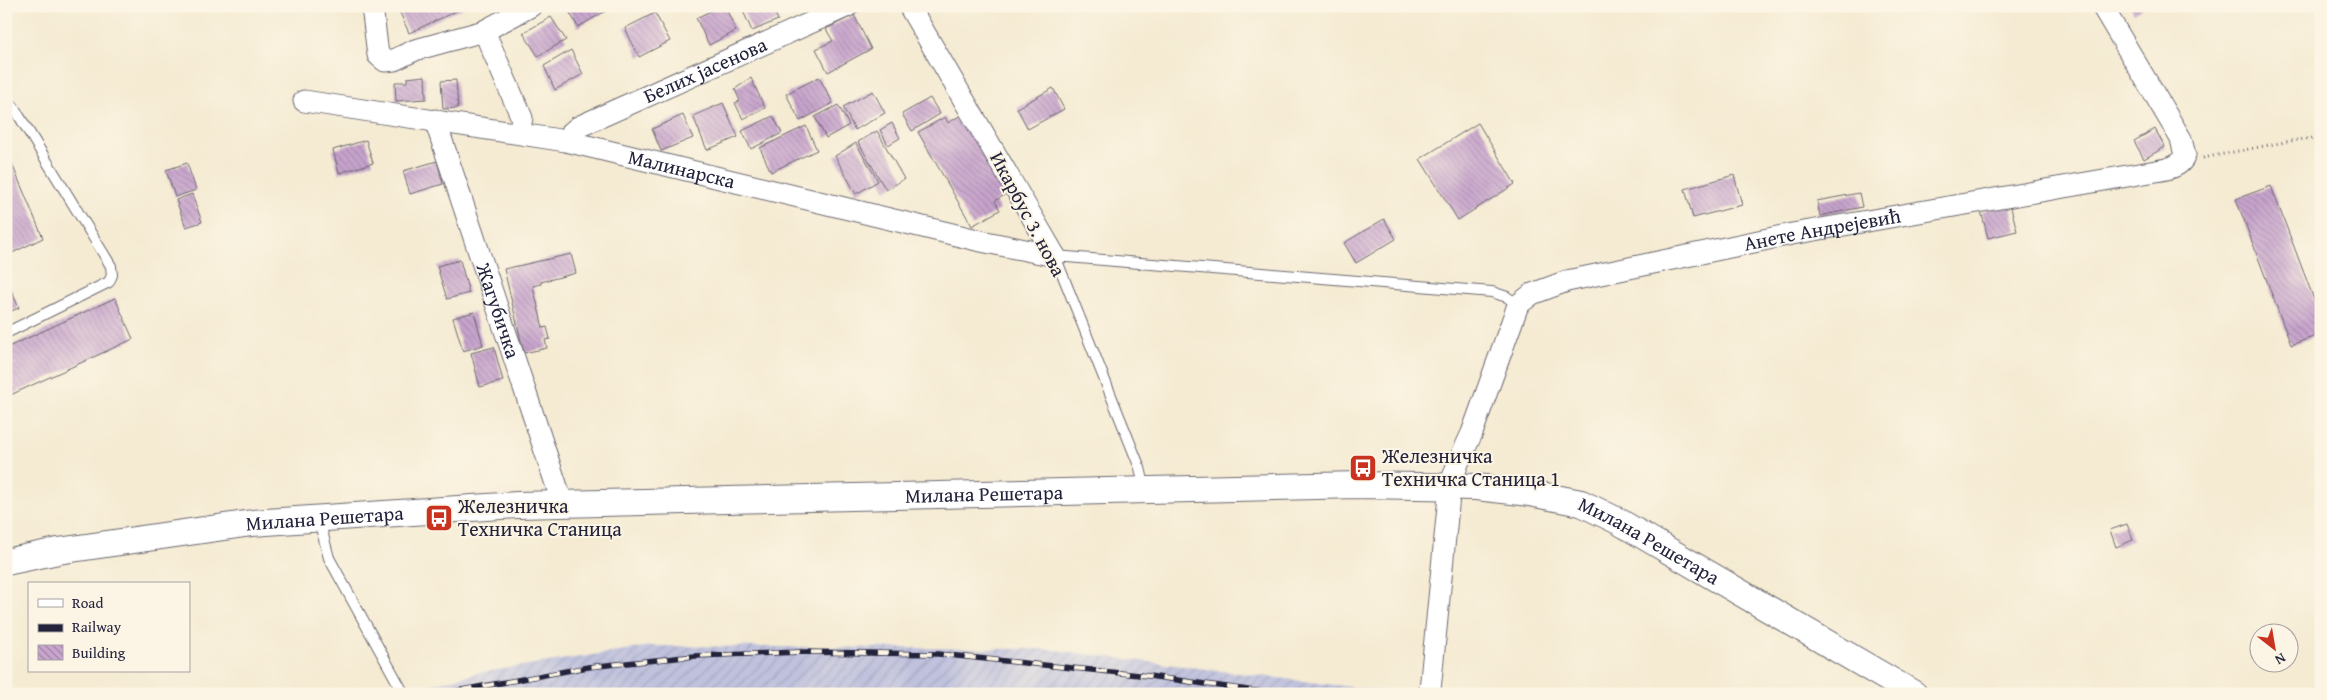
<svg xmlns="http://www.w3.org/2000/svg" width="2327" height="700" font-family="'Gentium Book Plus',serif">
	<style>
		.industrial { fill: url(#industrial-furrows) }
		.building { fill: url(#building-back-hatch) }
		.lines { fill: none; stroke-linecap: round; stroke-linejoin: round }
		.service-casing { stroke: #6c6870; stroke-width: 12 }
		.minor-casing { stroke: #6c6870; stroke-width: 23 }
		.tertiary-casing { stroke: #6c6870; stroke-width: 28 }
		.path { stroke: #6c6870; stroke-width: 3; stroke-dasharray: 1 4; stroke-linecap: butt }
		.service { stroke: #fff; stroke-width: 10 }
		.minor { stroke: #fff; stroke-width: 21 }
		.tertiary { stroke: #fff; stroke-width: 26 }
		.rail-casing { stroke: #22223b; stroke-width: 5.5 }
		.rail { stroke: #fcf5e5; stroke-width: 4; stroke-dasharray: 11; stroke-linecap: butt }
		.labels { text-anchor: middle; stroke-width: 4; stroke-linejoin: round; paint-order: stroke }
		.street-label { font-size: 20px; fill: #22223b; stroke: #fcf5e5 }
		.poi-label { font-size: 20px; fill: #22223b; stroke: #fcf5e5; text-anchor: start }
	</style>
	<defs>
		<pattern id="industrial-furrows" width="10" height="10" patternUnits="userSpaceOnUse" patternTransform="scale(1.25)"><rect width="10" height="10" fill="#c0c2dd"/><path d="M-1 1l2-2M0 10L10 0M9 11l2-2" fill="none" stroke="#a5a6bf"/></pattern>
		<pattern id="building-back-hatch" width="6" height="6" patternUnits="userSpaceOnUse" patternTransform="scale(1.25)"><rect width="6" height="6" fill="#c8a4cd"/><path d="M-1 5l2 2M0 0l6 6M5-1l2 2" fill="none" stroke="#a285a8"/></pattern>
	</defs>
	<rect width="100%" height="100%" fill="#fcf5e5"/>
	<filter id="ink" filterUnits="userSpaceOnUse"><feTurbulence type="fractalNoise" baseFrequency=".02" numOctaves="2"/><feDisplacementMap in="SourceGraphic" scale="10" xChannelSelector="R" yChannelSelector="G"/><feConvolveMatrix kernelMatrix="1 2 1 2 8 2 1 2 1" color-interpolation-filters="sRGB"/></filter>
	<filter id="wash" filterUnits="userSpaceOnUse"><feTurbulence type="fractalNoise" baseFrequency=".0096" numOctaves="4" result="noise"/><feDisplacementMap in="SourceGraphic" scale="20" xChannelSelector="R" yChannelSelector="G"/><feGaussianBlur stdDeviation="1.12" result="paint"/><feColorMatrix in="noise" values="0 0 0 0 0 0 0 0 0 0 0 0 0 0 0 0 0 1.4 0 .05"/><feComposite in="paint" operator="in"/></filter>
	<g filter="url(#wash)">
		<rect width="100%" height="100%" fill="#f5ebd3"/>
		<polygon class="industrial" points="651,646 1047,649 1407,694 394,694 477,673"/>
		<g id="blocks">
			<g class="building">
				<polygon points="397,6 467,6 409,33"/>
				<polygon points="566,6 610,6 611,8 578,27"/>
				<polygon points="721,6 725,6 736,31 709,45 696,18"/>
				<polygon points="754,6 772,6 778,20 752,31 743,11"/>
				<polygon points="2131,6 2145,6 2134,13"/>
				<polygon points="655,13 670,41 639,57 625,28"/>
				<polygon points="854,15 871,49 828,72 816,49 833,41 826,29"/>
				<polygon points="551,17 566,40 538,56 523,33"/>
				<polygon points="571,50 583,74 555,90 544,66"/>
				<polygon points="425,76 426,99 396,101 395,82 407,82 407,78"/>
				<polygon points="819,77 833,103 800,121 786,94"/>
				<polygon points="751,78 765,108 743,119 735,103 740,101 735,89"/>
				<polygon points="456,80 458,108 443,109 441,81"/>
				<polygon points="1053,88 1064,109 1028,129 1017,108"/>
				<polygon points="873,91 885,113 855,130 843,107"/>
				<polygon points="930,98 940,114 912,131 902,114"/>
				<polygon points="723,103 738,137 707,150 693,116"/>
				<polygon points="838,105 849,125 826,138 815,117"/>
				<polygon points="683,115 693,138 661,151 652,129"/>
				<polygon points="961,115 1006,194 995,201 1000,210 972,226 918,132 945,117 948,123"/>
				<polygon points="773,116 782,133 751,149 742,131"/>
				<polygon points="892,123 900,138 888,145 880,130"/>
				<polygon points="1478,123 1515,184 1458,220 1420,159"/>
				<polygon points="806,126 817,150 771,172 760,148"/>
				<polygon points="2155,129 2165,147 2144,159 2134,141"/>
				<polygon points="877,131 904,179 886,190 858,142"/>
				<polygon points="366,140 373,163 339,173 333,150"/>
				<polygon points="856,143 878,181 856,194 835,156"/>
				<polygon points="9,157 43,238 6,256 6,159"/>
				<polygon points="437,161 443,184 410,194 403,171"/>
				<polygon points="187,163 196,190 175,197 166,170"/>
				<polygon points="1734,175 1742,205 1693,218 1685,189"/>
				<polygon points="2271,186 2321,318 2321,334 2291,345 2236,199"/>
				<polygon points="1859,193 1862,207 1820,216 1817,201"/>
				<polygon points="192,194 202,222 186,227 176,200"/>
				<polygon points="2010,204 2017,231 1988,238 1981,211"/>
				<polygon points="1384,219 1396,239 1356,263 1344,243"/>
				<polygon points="571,254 576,273 541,282 541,284 533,286 543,328 547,327 550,339 545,340 547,348 524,353 504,269"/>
				<polygon points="460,260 469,293 447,299 437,266"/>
				<polygon points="6,279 19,308 6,313"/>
				<polygon points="115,298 133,339 6,397 6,348"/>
				<polygon points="474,312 483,345 463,351 453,318"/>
				<polygon points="494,347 503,381 480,387 471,353"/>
				<polygon points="2127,524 2133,540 2116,547 2110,530"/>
			</g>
		</g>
	</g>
	<g filter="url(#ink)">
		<use href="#blocks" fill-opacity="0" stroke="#6c6870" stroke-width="1"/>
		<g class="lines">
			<g class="service-casing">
				<g id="service">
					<polyline points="6,103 13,106 111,266 112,275 109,282 6,333"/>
					<polyline points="1145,489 1140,468 1055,256 1492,292 1507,297 1518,305"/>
					<polyline points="319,520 329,558 404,694"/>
				</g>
			</g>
			<g class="minor-casing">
				<g id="minor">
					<polyline points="372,6 378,55 385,61 394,60 415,50 484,31 531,6"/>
					<polyline points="909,6 1055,256"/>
					<polyline points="484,31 522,118 519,133"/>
					<path id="s1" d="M304,101L566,141L981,241L1055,256"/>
					<path id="s2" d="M435,120L562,502"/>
					<path id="s3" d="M566,141L570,134L578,127L848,6"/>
					<path id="s4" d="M1430,690L1450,486L1458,463L1472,433L1518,305L1532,294L1567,281L1792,234L2156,171C2168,169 2181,167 2185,155L2181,139L2102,6"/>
				</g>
			</g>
			<g class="tertiary-casing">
				<g id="tertiary">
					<path id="s5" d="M6,562L58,551L252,523L517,505L1358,485L1476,487L1530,493L1581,503L1618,521L1914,694"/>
				</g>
			</g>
			<polyline class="path" points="2203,158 2290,141 2321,137"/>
			<use href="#service" class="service"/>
			<use href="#minor" class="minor"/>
			<use href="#tertiary" class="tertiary"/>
			<g class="rail-casing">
				<polyline id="rail" points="440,694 588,667 695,656 801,652 938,654 1149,676 1276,694"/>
			</g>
			<use href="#rail" class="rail"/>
		</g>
	</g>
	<defs>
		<g id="bus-square" transform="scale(1.4375)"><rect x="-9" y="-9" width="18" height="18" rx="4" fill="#c8321e" stroke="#fcf5e5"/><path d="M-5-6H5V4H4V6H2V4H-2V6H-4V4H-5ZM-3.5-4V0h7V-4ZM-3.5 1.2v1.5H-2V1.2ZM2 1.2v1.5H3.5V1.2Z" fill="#fff"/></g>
	</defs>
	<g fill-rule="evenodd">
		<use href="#bus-square" x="1363" y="468"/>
		<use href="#bus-square" x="439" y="518"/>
	</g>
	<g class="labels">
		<g class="street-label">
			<text dy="7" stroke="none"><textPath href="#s3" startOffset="158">Белих јасенова</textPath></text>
			<text dy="7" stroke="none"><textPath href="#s1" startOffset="384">Малинарска</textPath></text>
			<text transform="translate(1028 214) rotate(62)" y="7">Икарбус 3. нова</text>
			<text dy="7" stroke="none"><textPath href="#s4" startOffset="714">Анете Андрејевић</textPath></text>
			<text dy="7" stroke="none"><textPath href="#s2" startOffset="201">Жагубичка</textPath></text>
			<text dy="7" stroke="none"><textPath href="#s5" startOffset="982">Милана Решетара</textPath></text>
			<text dy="7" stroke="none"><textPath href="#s5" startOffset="322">Милана Решетара</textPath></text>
			<text dy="7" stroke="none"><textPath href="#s5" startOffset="1658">Милана Решетара</textPath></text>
		</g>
		<g class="poi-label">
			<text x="1382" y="463">Железничка<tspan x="1382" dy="23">Техничка Станица 1</tspan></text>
			<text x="458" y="513">Железничка<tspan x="458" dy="23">Техничка Станица</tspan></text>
		</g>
	</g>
	<rect width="2327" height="700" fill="none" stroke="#fcf5e5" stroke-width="25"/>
	<rect x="28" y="582" width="162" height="90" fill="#fcf5e5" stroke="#a5a1a1"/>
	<rect x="38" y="599" width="25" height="8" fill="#ffffff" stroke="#a5a1a1"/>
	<text x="72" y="608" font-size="15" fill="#22223b">Road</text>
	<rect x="38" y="624" width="25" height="8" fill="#22223b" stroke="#a5a1a1"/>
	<text x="72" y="632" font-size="15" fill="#22223b">Railway</text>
	<rect x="38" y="645" width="25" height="15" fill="url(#building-back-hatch)" stroke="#a5a1a1"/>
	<text x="72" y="658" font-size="15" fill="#22223b">Building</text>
	<g transform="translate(2274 648) rotate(149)"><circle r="24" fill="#fcf5e5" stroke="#a5a1a1"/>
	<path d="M0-4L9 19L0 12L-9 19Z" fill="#c8321e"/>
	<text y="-8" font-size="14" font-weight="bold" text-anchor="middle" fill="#22223b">N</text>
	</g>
</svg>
